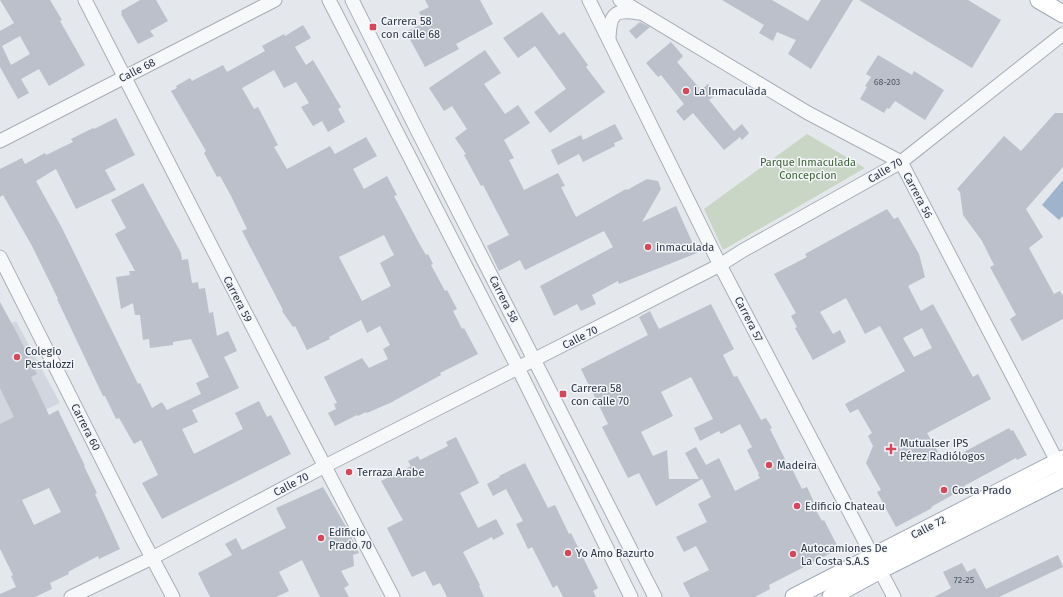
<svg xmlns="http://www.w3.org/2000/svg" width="1063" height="597" font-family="'Fira Sans',sans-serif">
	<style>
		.built { fill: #d2d6de }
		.green { fill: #c9d6c5 }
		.water { fill: #9fb4cc }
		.building { fill: #bbc0ca; fill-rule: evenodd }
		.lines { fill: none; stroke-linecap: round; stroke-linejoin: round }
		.minor-casing { stroke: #a9aeb7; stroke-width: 15 }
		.major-casing { stroke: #a3abb8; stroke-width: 19 }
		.minor { stroke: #f7f8fa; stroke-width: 13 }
		.major { stroke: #fff; stroke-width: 17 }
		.poi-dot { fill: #d1495b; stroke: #f4f6f9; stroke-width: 1.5 }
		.labels { text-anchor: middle; stroke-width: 3; stroke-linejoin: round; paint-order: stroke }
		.number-label { font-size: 9px; fill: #4f5766 }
		.poi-label { font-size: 11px; fill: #2b3445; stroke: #f4f6f9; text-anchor: start }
		.street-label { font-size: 11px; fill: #2b3445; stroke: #f4f6f9 }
		.park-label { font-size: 11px; fill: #3f6138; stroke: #f4f6f9 }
	</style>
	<rect width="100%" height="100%" fill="#e4e7ec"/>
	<polygon class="built" points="16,321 60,403 0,431 0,329"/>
	<polygon class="green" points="807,134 865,168 723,250 704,209"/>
	<polygon class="water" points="1063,180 1063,216 1059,220 1042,205"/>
	<g class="building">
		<path d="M0,0H50L62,20L60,21L85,65L49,86L39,69L21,79L29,93L18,99L0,67V31L14,23ZM20,36L30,54L11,65L2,46Z"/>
		<polygon points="140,0 156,0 168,21 150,31 154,36 138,44 121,14 122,13 121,11"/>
		<polygon points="425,0 480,0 493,24 456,44 459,49 425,67 406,32 424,22 419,12 429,7"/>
		<polygon points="722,0 772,0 808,21 821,0 853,0 811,69 788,54 796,40 777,32 773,41 759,33 764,25"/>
		<polygon points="859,0 968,0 1001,20 972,68"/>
		<polygon points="542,12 559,35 564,32 588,65 586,67 605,92 550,133 534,112 566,89 535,46 518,58 503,38"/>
		<polygon points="640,22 650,27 636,39 629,31"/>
		<path d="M303,25L311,38L295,47L306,65L313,60L341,107L338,109L345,122L328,132L322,121L313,126L301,107L309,103L296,82L284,88L274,70L242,88L254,109L258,107L278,145L274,147L287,169L330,146L335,154L366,137L377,156L353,169L364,189L387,176L397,195L394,196L419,243L426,255L428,254L433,264L431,265L445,291L447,290L457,309L453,311L462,329L464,328L478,354L440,373L441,375L392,402L367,413L366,412L358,416L357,415L335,426L328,413L336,409L334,404L337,403L324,377L362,358L369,368L388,359L383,349L390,345L380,326L367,333L361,320L329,337L330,339L307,350L295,326L293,327L282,311L283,310L242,231L247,229L231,196L220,176L217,177L204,153L206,151L171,91L177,88L176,86L190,78L192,81L223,65L227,72L265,51L262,46L284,34L285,36ZM384,235L394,255L380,263L391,286L362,301L339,257Z"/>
		<polygon points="671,42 683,56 677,62 701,90 708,84 717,94 709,100 734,131 742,124 749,133 742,140 739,136 740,137 724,150 693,113 684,121 676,111 684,104 661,75 658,77 646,63"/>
		<polygon points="485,50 501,73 484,84 505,114 518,105 530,123 504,140 514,158 509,160 524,190 558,173 565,186 561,187 576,217 626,189 627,190 647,179 658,181 661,189 642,222 676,206 697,253 619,284 618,281 592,295 596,304 581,311 577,304 554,316 540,286 613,247 604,231 525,270 520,260 499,271 487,246 509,235 483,185 481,186 464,155 466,154 455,138 467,129 452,106 444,111 429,88"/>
		<polygon points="878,55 912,75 914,71 944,90 925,120 895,101 889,109 887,108 884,113 860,99 867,87 865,86 871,77 866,74"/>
		<polygon points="1055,113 1063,113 1063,167 1026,209 1043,237 1029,248 1054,294 1060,291 1063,296 1063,319 1022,341 1010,319 1016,315 990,267 994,265 982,241 963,215 960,192 957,189 1004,136 1021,151"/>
		<polygon points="116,118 135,155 105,170 116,190 76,209 56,169 36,181 62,228 138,384 140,383 152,408 162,402 167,410 201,394 196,383 209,377 191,339 173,342 173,345 150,348 149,339 143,340 140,315 135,315 133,303 121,309 116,277 130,275 129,271 135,271 115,234 126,228 111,200 143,183 181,253 182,260 188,259 192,283 198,282 199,289 205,288 209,313 213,312 217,336 228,331 237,351 224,357 239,388 192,410 198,422 182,429 194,454 243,429 235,413 259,401 267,417 271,415 291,454 162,519 142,483 158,475 141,440 134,444 119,418 116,419 105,396 103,396 57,299 58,299 32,246 3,195 0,197 0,169 22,158 25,164 45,153 46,155 73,142 71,139 93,128 94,129"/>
		<polygon points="615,124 623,139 614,143 615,146 583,162 579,154 558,165 551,150 581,135 583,140"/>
		<path d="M887,209L894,219L898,217L919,254L925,277L908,286L921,311L933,304L973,377L978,374L991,399L927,433L941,457L946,454L949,460L1009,428L1011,431L1013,430L1027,455L1017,460L1016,458L964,486L965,488L931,507L932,508L896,527L877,492L881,490L866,463L873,446L868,436L872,433L858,409L850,413L845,404L905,371L880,326L865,334L846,298L820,312L833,334L840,330L846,342L813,360L795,328L797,327L791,316L796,313L774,274L807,257L805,254ZM922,328L932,348L914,357L903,338Z"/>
		<path d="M0,302L18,335L37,374L31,377L49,415L58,410L85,466H84L97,493L95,494L120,549L99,559L98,556L68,572L69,574L50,583L52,589L35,597H0V594L16,587L11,576L13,575L0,549V424L14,417L0,388ZM49,488L61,512L34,525L22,500Z"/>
		<path d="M711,304L734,349L723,355L734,377L737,376L761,420L766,418L772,428L770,429L788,465H790L802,489L807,487L814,502L812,503L822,521L824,520L839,549L769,585L770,589L755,597H690L683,583L709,570L696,546L684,552L676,537L707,522L698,504L711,497L702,479L656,506L639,473L628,478L602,427L608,424L581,369L648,335L639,317L650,311L659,329ZM691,377L713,419L694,428L700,441L719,431L721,434L740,424L752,447L747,450L759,474L758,475L760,478L735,491L719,458L706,465L696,447L685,453L699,479H669L667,450L653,456L641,432L673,416L661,392Z"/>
		<polygon points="456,437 479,483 460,493 478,528 496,519 504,534 493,540 492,537 463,552 480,585 479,586 484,597 447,597 440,583 433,586 425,571 412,577 387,528 403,520 381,481 411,466 408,461 418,456 420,460 448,446 446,442"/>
		<polygon points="525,463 548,508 555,505 569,534 571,533 598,588 593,591 596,597 563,597 557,585 553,588 532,547 528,549 516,524 523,521 506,489 493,496 487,484 500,477 499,476"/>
		<polygon points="323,487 348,530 359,553 353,555 354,566 341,571 349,585 344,588 349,597 320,597 302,560 279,572 289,591 276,597 210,597 198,573 232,555 225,544 236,538 242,550 286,528 276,508"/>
		<polygon points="1058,555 1063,567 999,597 934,597 951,588 943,572 962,563 967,572 975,568 986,589"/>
	</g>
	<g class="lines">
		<g class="minor-casing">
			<g id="minor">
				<polyline points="85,0 284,388 393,597"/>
				<polyline points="329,0 518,368 631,597"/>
				<polyline points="352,0 417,130 655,597"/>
				<polyline points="589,0 720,265 894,597"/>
				<polyline points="620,0 808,113 901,162 1061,469"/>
				<path d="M609,38C610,14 614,9 639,13"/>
				<polyline points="0,141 275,0"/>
				<polyline points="0,257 141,537 173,597"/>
				<polyline points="71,597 152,558 325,466 720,265 742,251 901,162 1063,34"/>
			</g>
		</g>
		<g class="major-casing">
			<g id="major">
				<polyline points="1039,0 1063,14"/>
				<polyline points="794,597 1063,459"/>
				<polyline points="831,597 880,570 1063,478"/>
			</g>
		</g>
		<use href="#minor" class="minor"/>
		<use href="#major" class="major"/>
	</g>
	<g class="poi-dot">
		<rect x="369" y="23" width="8" height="8" rx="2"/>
		<circle cx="686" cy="91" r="4"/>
		<circle cx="648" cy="247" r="4"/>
		<circle cx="17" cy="357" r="4"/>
		<rect x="559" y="390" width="8" height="8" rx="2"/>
		<path d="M889 443h4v4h4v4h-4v4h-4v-4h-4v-4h4z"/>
		<circle cx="769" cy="465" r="4"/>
		<circle cx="349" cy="472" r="4"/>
		<circle cx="944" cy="490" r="4"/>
		<circle cx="797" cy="506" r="4"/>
		<circle cx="321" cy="538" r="4"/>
		<circle cx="568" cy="553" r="4"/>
		<circle cx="793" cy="554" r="4"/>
	</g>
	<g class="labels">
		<g class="number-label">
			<text x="887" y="85">68-203</text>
			<text x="964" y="583">72-25</text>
		</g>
		<g class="poi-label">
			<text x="381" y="25">Carrera 58<tspan x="381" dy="13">con calle 68</tspan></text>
			<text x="694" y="95">La Inmaculada</text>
			<text x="656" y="251">inmaculada</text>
			<text x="25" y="355">Colegio<tspan x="25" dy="13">Pestalozzi</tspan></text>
			<text x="571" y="392">Carrera 58<tspan x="571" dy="13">con calle 70</tspan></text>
			<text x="900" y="447">Mutualser IPS<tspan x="900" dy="13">Pérez Radiólogos</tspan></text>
			<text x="777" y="469">Madeira</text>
			<text x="357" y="476">Terraza Arabe</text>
			<text x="952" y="494">Costa Prado</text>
			<text x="805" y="510">Edificio Chateau</text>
			<text x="329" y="536">Edificio<tspan x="329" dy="13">Prado 70</tspan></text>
			<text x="801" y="552">Autocamiones De<tspan x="801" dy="13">La Costa S.A.S</tspan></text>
			<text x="576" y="557">Yo Amo Bazurto</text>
		</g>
		<g class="street-label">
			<text transform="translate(137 70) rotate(-27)" y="4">Calle 68</text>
			<text transform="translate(885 170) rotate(-31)" y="4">Calle 70</text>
			<text transform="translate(918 195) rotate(62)" y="4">Carrera 56</text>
			<text transform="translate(238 299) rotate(63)" y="4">Carrera 59</text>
			<text transform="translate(504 299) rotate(63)" y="4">Carrera 58</text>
			<text transform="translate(749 319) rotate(63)" y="4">Carrera 57</text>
			<text transform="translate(580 337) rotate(-27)" y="4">Calle 70</text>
			<text transform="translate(86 427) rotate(63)" y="4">Carrera 60</text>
			<text transform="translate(291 484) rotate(-28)" y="4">Calle 70</text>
			<text transform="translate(928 527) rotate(-27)" y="4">Calle 72</text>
		</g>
		<g class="park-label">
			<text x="808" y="166">Parque Inmaculada<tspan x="808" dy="13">Concepcion</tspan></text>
		</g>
	</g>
</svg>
